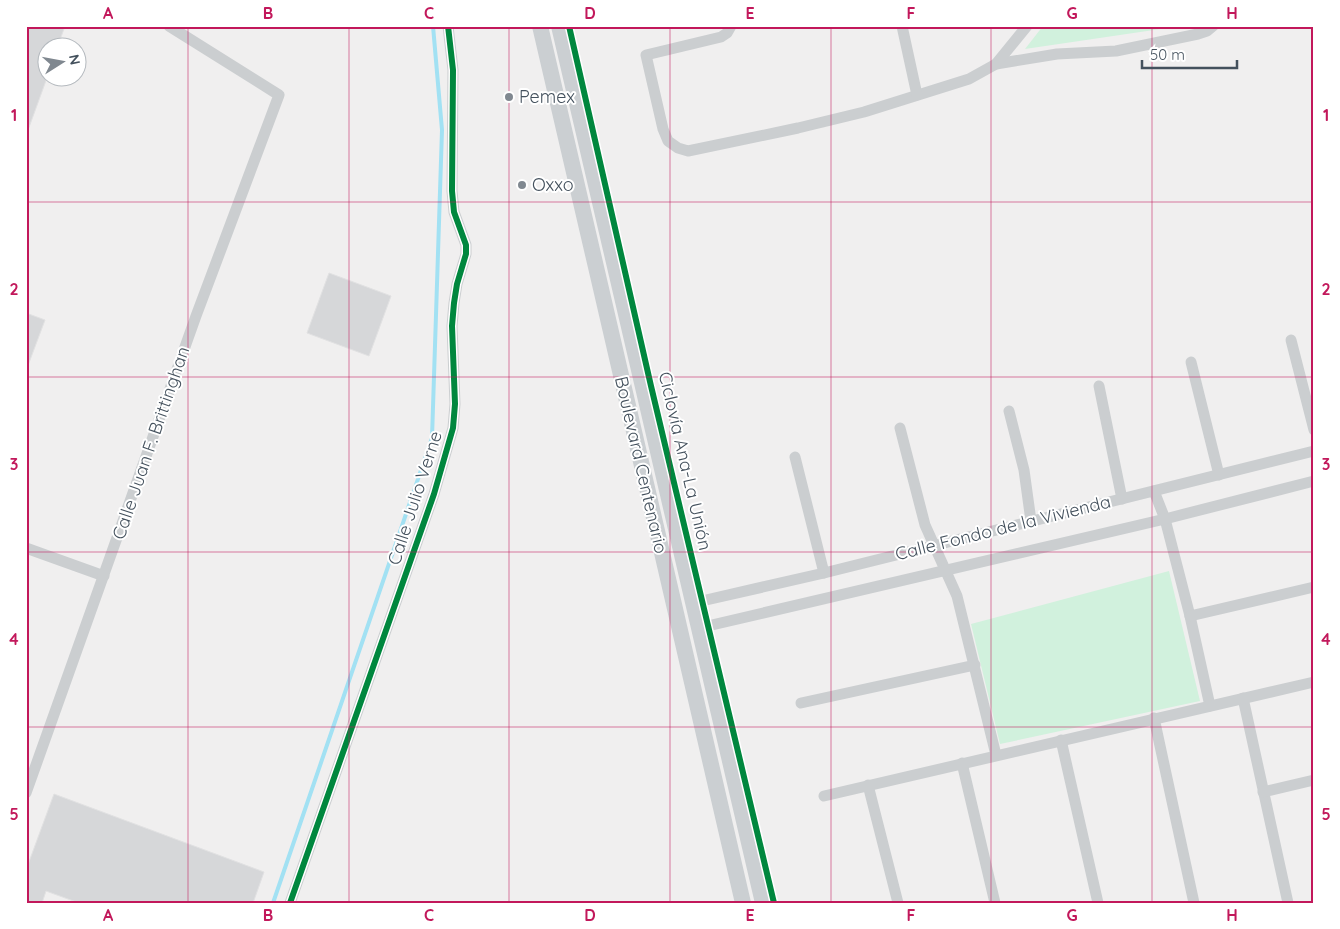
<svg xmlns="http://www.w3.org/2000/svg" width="1340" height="929" font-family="Quicksand,sans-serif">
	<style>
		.green { fill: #d1f1dd }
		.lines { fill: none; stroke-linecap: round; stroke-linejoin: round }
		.stream { stroke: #a2e1f3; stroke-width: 4 }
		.building { fill: #d6d7d9; stroke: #e1e1e2 }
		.street { stroke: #cbced0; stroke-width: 11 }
		.secondary { stroke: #cbcfd2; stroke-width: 16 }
		.cycleway-casing { stroke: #fff; stroke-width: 9 }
		.cycleway { stroke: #00873e; stroke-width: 6 }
		.grid { fill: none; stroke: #c2185b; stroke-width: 1; stroke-opacity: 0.55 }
		.poi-dot { fill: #808890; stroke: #fff; stroke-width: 2 }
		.labels { text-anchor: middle; stroke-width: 4; stroke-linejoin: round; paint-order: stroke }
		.poi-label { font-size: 18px; fill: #44515d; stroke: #fff; text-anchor: start }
		.street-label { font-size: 18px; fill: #44515d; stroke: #fff }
		.neatline { fill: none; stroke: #c2185b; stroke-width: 2 }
		.grid-label { font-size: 16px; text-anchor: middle; font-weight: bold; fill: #c2185b }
	</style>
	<rect width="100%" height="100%" fill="#f0efef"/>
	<g class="green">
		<polygon points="1043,26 1181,26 1025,49"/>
		<polygon points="1169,571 1200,701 1000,744 971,624"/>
	</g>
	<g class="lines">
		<polyline class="stream" points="273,903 432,438 442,130 433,26"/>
	</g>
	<g class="building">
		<polygon points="26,26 65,26 57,48 48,48 48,75 28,130 26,129"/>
		<polygon points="329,273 391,296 369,356 307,333"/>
		<polygon points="26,313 45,320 27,368 26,368"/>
		<polygon points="54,794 264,872 253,903 79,903 46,891 42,903 26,903 26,870"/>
	</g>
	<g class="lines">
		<g class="street">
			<polyline points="731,26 727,33 721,37 646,55 663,129 668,141 678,148 688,151 798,128 864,112 969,79 996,64 1057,54 1116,51 1198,34 1207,31 1213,26"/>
			<polyline points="902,26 917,95"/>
			<polyline points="996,64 1027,26"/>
			<polyline points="1291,340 1314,430"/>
			<polyline points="1191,362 1219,475"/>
			<polyline points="1099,386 1122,499"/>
			<polyline points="1009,411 1024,470 1031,521"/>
			<polyline points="900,428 925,525 957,596 996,755"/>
			<polyline points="795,457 824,573"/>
			<polyline points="1154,491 1165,519 1190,616 1210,706"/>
			<polyline points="26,548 104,576"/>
			<polyline points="693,603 824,573 1314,451"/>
			<polyline points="1190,616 1314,587"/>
			<polyline points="699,628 1165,519 1314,481"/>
			<polyline points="1243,698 1288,903"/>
			<polyline points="801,703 975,665"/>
			<polyline points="1154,718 1194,903"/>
			<polyline points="1061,740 1098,903"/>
			<polyline points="962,763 995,903"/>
			<polyline points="868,785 898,903"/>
			<polyline points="1263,792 1314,780"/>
			<polyline points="26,793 196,316 279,95 169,26"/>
			<polyline points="824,796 1314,682"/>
			<polyline points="290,903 434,494 453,428 455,404 452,326 454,303 457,284 466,254 466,245 454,212 452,191 453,70 448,26"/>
		</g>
		<g class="secondary">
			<path d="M540,26C609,318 673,611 743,903"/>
			<path d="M559,26C629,318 694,611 763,903"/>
		</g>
		<g class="cycleway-casing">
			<g id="cycleway">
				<polyline points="569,26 651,386 774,903"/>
				<polyline points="290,903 434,494 453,428 455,404 452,326 454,303 457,284 466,254 466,245 454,212 452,191 453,70 448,26"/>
			</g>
		</g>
		<use href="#cycleway" class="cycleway"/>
	</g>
	<path class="grid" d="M188,26V903M349,26V903M509,26V903M670,26V903M831,26V903M991,26V903M1152,26V903M26,202H1314M26,377H1314M26,552H1314M26,727H1314"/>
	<g class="poi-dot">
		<circle cx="509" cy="97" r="5"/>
		<circle cx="522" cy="185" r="5"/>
	</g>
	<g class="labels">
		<g class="poi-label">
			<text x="519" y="103">Pemex</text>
			<text x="532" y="191">Oxxo</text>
		</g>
		<g class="street-label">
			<text transform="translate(151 443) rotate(-71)" y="6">Calle Juan F. Brittinghan</text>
			<text transform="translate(685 461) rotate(77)" y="6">Ciclovía Ana-La Unión</text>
			<text transform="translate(641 465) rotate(77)" y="6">Boulevard Centenario</text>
			<text transform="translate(415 498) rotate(-72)" y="6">Calle Julio Verne</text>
			<text transform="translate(1003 528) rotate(-14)" y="6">Calle Fondo de la Vivienda</text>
		</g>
	</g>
	<rect width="1340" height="929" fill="none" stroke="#ffffff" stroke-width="55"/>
	<g transform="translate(62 62) rotate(79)"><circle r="24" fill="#ffffff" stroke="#b4b9be"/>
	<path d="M0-4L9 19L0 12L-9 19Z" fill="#808890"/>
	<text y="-8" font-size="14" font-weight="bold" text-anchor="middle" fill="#44515d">N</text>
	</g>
	<path d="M1142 60v8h95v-8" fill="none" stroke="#44515d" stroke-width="2.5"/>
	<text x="1150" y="60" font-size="15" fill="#44515d" stroke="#ffffff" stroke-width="4" paint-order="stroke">50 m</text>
	<rect x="28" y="28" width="1284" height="874" class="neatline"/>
	<g class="grid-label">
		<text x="108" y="19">A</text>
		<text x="268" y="19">B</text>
		<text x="429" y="19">C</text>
		<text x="590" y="19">D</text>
		<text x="750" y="19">E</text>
		<text x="911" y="19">F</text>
		<text x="1072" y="19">G</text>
		<text x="1232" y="19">H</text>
		<text x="14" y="121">1</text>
		<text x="1326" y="121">1</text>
		<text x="14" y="295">2</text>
		<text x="1326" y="295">2</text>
		<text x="14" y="470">3</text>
		<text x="1326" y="470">3</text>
		<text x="14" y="645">4</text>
		<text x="1326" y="645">4</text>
		<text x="14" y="820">5</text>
		<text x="1326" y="820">5</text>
		<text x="108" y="921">A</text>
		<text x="268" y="921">B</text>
		<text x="429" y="921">C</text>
		<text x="590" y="921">D</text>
		<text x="750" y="921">E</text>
		<text x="911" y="921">F</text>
		<text x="1072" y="921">G</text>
		<text x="1232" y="921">H</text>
	</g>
</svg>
